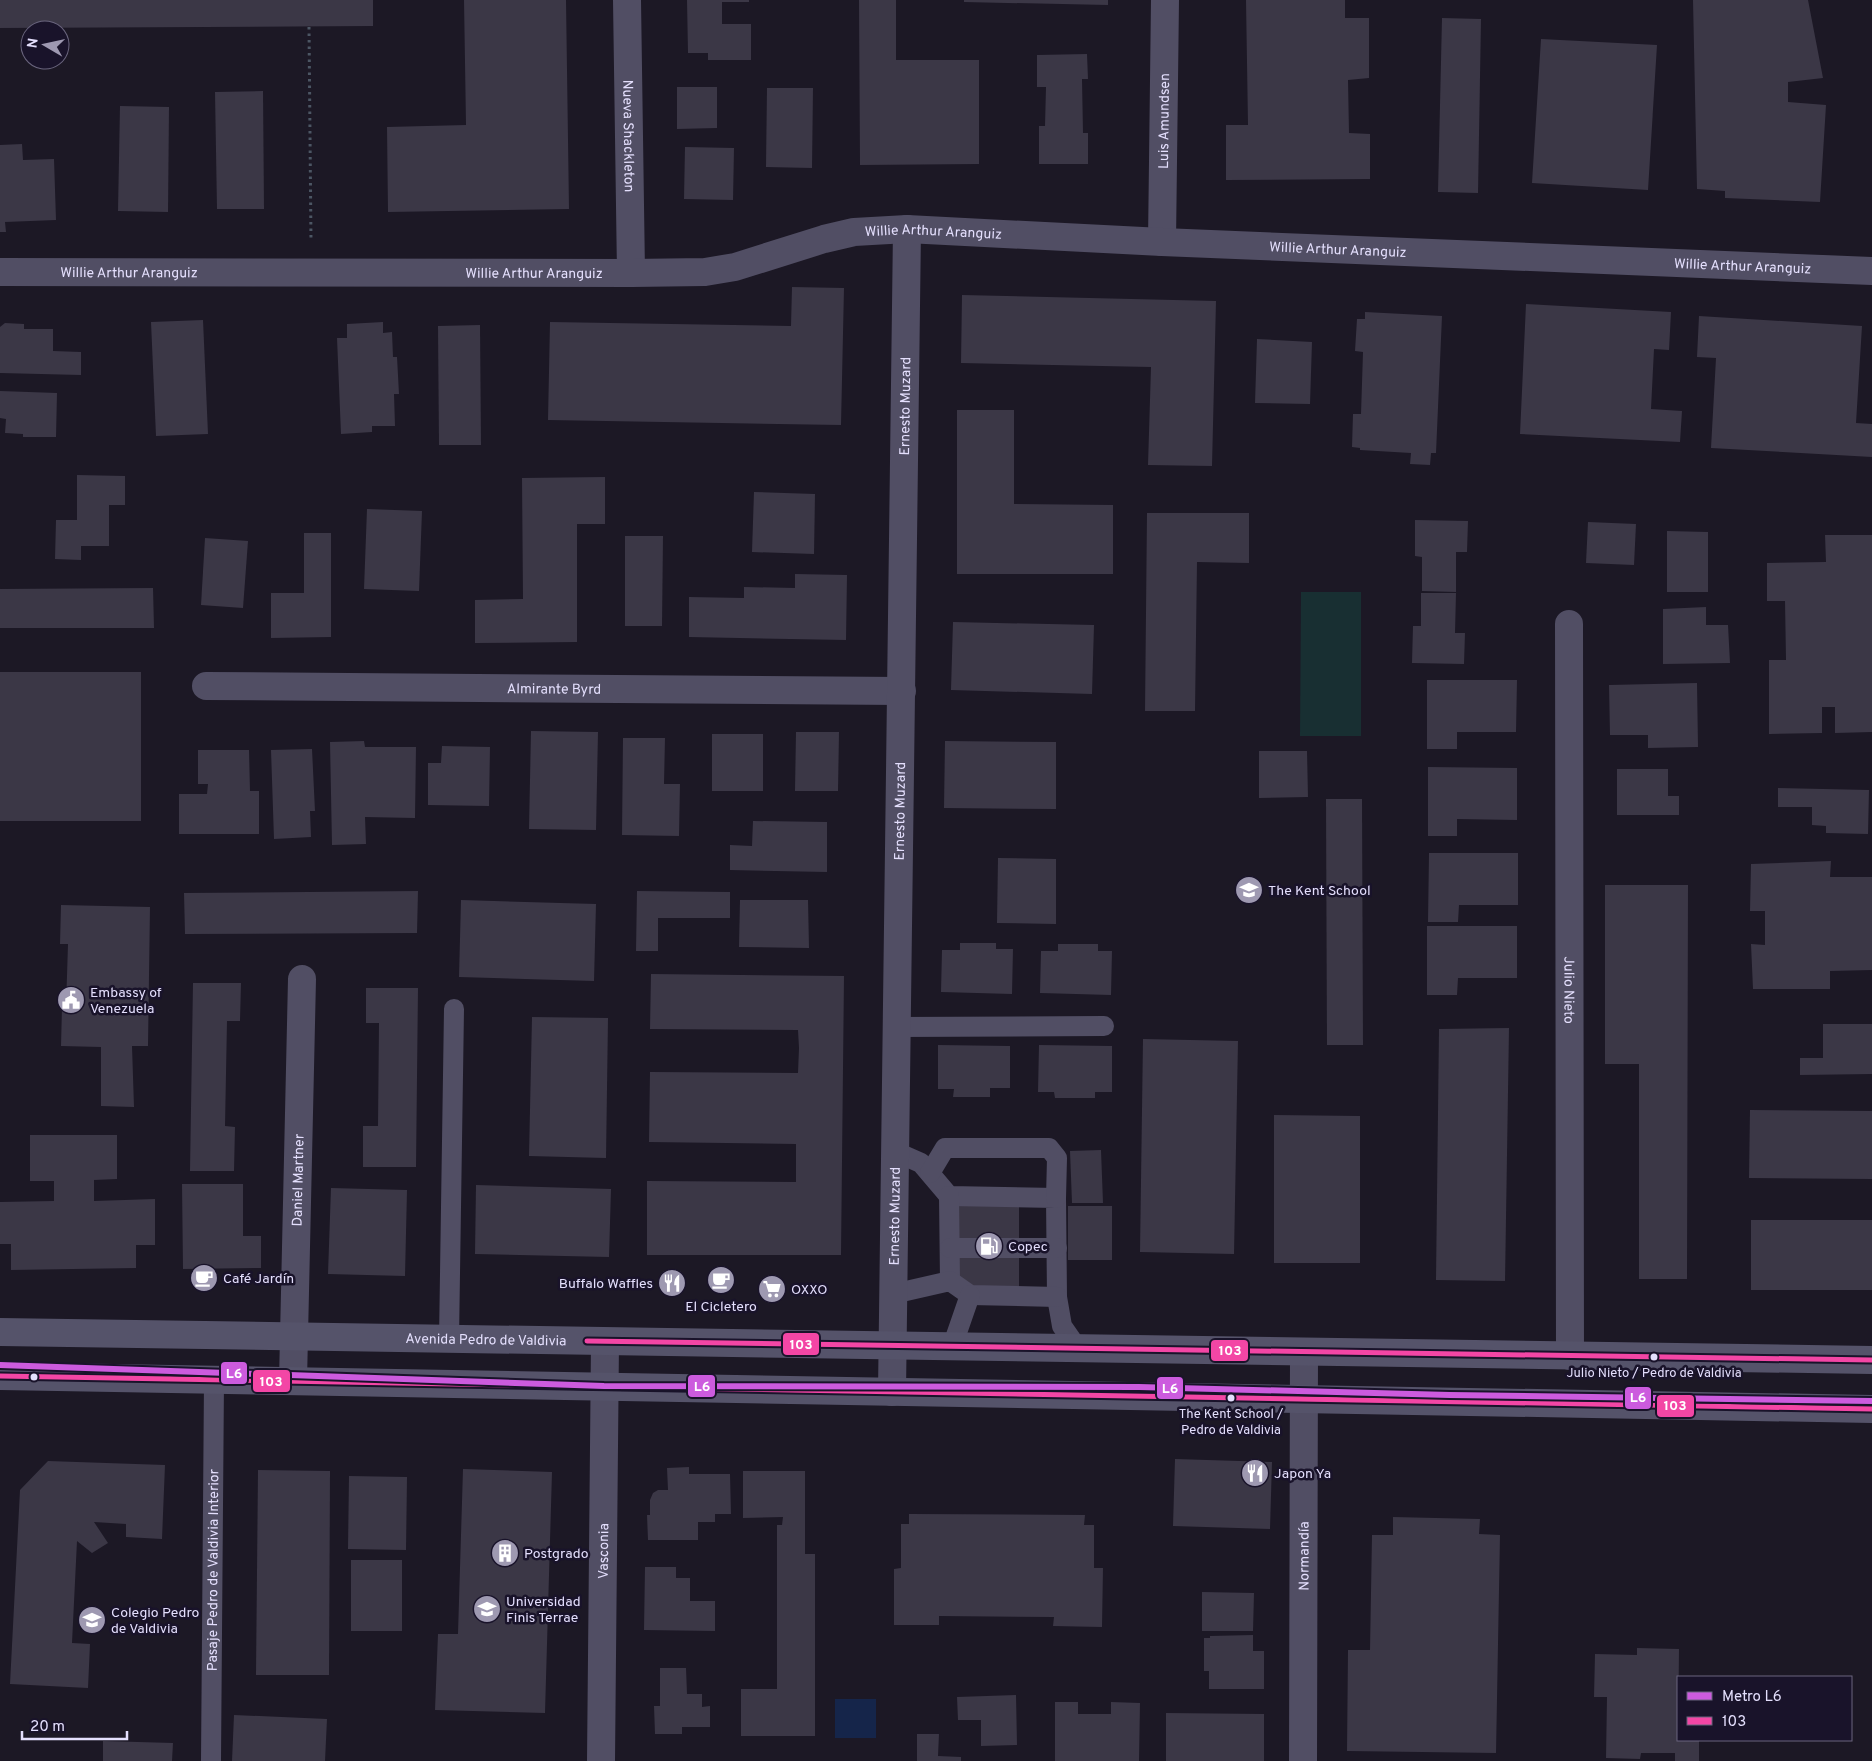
<svg xmlns="http://www.w3.org/2000/svg" width="1872" height="1761" font-family="Overpass,sans-serif">
	<style>
		.green { fill: #182f32 }
		.water { fill: #15254a }
		.building { fill: #3b3746 }
		.lines { fill: none; stroke-linecap: round; stroke-linejoin: round }
		.path { stroke: #4c5664; stroke-width: 3; stroke-dasharray: 2.5 4; stroke-linecap: butt }
		.service { stroke: #514e64; stroke-width: 20 }
		.minor { stroke: #514e64; stroke-width: 28 }
		.secondary { stroke: #55536a; stroke-width: 28 }
		.bus-1-casing { stroke: #19132a; stroke-width: 9 }
		.bus-1 { stroke: #f346a5; stroke-width: 5 }
		.metro-1-casing { stroke: #19132a; stroke-width: 10 }
		.metro-1 { stroke: #cc5bde; stroke-width: 6 }
		.bus-dot { fill: #e4dffd; stroke: #19132a; stroke-width: 2 }
		.labels { text-anchor: middle; stroke-width: 5; stroke-linejoin: round; paint-order: stroke }
		.bus-label { font-size: 13px; fill: #e4dffd; stroke: #19132a }
		.street-label { font-size: 14px; fill: #e4dffd; stroke: #19132a }
		.poi-label { font-size: 14px; fill: #e4dffd; stroke: #19132a; text-anchor: start }
		.line-badge { stroke: #19132a; stroke-width: 2 }
		.badge-label { font-size: 14px; text-anchor: middle; font-weight: bold; fill: #fff }
	</style>
	<rect width="100%" height="100%" fill="#1c1825"/>
	<polygon class="green" points="1301,592 1361,592 1361,736 1300,736"/>
	<rect class="water" x="835" y="1699" width="41" height="39"/>
	<g class="building">
		<polygon points="0,0 373,0 373,26 0,28"/>
		<polygon points="464,0 566,0 569,209 388,212 387,127 466,125"/>
		<polygon points="687,0 749,0 749,2 722,2 722,24 751,24 751,60 708,60 708,53 688,53"/>
		<polygon points="859,0 896,0 896,60 979,60 979,164 860,165"/>
		<polygon points="964,0 1108,0 1108,5 964,2"/>
		<polygon points="1246,0 1345,0 1345,18 1369,18 1369,78 1348,80 1349,133 1370,134 1370,179 1226,180 1226,125 1248,125"/>
		<polygon points="1693,0 1808,0 1823,78 1788,82 1788,102 1826,105 1820,202 1725,198 1725,191 1697,189"/>
		<polygon points="1442,18 1481,19 1478,193 1438,192"/>
		<polygon points="1541,39 1657,45 1648,190 1532,183"/>
		<polygon points="1087,54 1088,79 1082,79 1083,133 1088,133 1088,164 1039,164 1039,126 1045,126 1046,87 1037,87 1037,55"/>
		<polygon points="677,87 717,87 717,128 677,129"/>
		<polygon points="767,88 813,88 812,168 766,167"/>
		<polygon points="263,91 264,209 217,209 215,92"/>
		<polygon points="120,106 169,107 168,212 118,211"/>
		<polygon points="22,144 23,160 54,159 56,220 5,222 6,232 0,232 0,145"/>
		<polygon points="685,147 734,148 733,200 684,199"/>
		<polygon points="792,287 844,288 841,425 548,420 550,322 791,326"/>
		<polygon points="962,295 1216,301 1212,466 1148,465 1151,367 961,363"/>
		<polygon points="1526,304 1671,312 1669,350 1654,349 1651,409 1682,411 1680,442 1520,434"/>
		<polygon points="1365,312 1442,316 1436,453 1431,453 1430,465 1410,464 1411,453 1360,450 1360,448 1352,447 1353,414 1361,414 1363,352 1355,351 1357,319 1365,319"/>
		<polygon points="1699,316 1862,326 1856,423 1872,424 1872,457 1711,448 1716,358 1697,357"/>
		<polygon points="203,320 208,434 156,436 151,322"/>
		<polygon points="383,322 383,333 392,332 393,357 397,357 399,394 394,394 395,426 372,426 372,432 341,434 337,338 347,338 347,324"/>
		<polygon points="5,323 24,324 24,329 53,329 53,351 81,352 81,375 0,373 0,327"/>
		<polygon points="480,325 481,445 439,445 438,326"/>
		<polygon points="1257,339 1312,342 1310,404 1255,403"/>
		<polygon points="0,391 57,393 56,437 23,437 23,434 5,433 6,419 0,418"/>
		<polygon points="957,410 1014,410 1014,504 1113,505 1113,574 957,574"/>
		<polygon points="77,475 125,476 125,505 109,505 109,546 81,546 81,560 55,559 56,520 77,520"/>
		<polygon points="605,477 605,524 577,524 577,642 475,643 475,600 523,599 522,478"/>
		<polygon points="754,492 815,494 814,554 752,552"/>
		<polygon points="367,509 422,511 419,591 364,589"/>
		<polygon points="1147,513 1249,513 1249,563 1197,562 1195,711 1145,711"/>
		<polygon points="1415,520 1468,521 1467,552 1456,552 1456,592 1422,591 1422,557 1415,556"/>
		<polygon points="1588,522 1636,524 1634,565 1586,563"/>
		<polygon points="1667,531 1708,532 1708,592 1667,592"/>
		<polygon points="304,533 331,533 331,637 271,638 271,593 304,593"/>
		<polygon points="1825,535 1872,535 1872,732 1835,733 1835,707 1822,707 1822,733 1769,734 1769,660 1786,660 1785,601 1767,601 1767,563 1826,562"/>
		<polygon points="625,536 663,536 662,626 625,626"/>
		<polygon points="205,538 248,541 243,608 201,605"/>
		<polygon points="795,574 847,575 846,640 689,637 689,597 744,598 744,587 795,588"/>
		<polygon points="153,588 154,628 0,628 0,589"/>
		<polygon points="1421,593 1456,593 1455,633 1465,633 1464,664 1412,663 1413,626 1421,626"/>
		<polygon points="1706,607 1706,625 1728,625 1730,663 1663,664 1663,609"/>
		<polygon points="953,622 1094,625 1092,694 951,690"/>
		<rect x="0" y="672" width="141" height="149"/>
		<polygon points="1427,680 1517,680 1516,732 1457,732 1457,749 1427,749"/>
		<polygon points="1697,683 1698,747 1648,748 1648,735 1610,735 1609,685"/>
		<polygon points="531,731 598,732 596,830 529,829"/>
		<polygon points="796,732 839,732 838,791 795,791"/>
		<rect x="712" y="734" width="51" height="57"/>
		<polygon points="623,738 665,738 664,784 680,784 679,836 622,835"/>
		<polygon points="364,741 365,747 416,747 415,818 365,817 366,844 332,845 330,742"/>
		<polygon points="945,741 1056,742 1056,809 944,808"/>
		<polygon points="442,746 490,747 489,806 428,805 428,763 441,763"/>
		<polygon points="312,749 315,811 310,811 311,837 274,839 271,750"/>
		<polygon points="198,750 249,750 250,791 259,791 259,834 179,834 179,794 207,794 208,784 198,784"/>
		<polygon points="1259,751 1307,751 1308,797 1259,798"/>
		<polygon points="1428,767 1517,768 1517,820 1457,819 1457,836 1428,836"/>
		<polygon points="1617,769 1668,769 1668,796 1679,796 1679,815 1617,815"/>
		<polygon points="1778,788 1869,790 1868,834 1826,833 1826,826 1812,825 1812,807 1778,807"/>
		<polygon points="1326,799 1362,799 1363,1045 1327,1045"/>
		<polygon points="753,821 827,822 827,872 730,870 730,845 752,846"/>
		<polygon points="1429,853 1518,853 1518,905 1459,905 1458,922 1428,922"/>
		<polygon points="998,858 1056,859 1056,924 997,923"/>
		<polygon points="1831,861 1830,877 1872,877 1872,970 1830,971 1830,989 1753,989 1751,944 1765,945 1765,911 1750,911 1751,864"/>
		<polygon points="1605,885 1688,885 1687,1279 1639,1279 1639,1064 1605,1064"/>
		<polygon points="418,891 417,933 185,934 184,893"/>
		<polygon points="637,891 730,892 730,918 658,918 658,951 636,951"/>
		<polygon points="461,900 596,904 594,981 459,977"/>
		<polygon points="740,900 808,900 809,948 739,947"/>
		<polygon points="61,905 150,907 148,1046 132,1046 134,1107 101,1106 101,1047 61,1046 62,1007 66,1007 68,944 60,944"/>
		<polygon points="1427,926 1517,926 1517,978 1458,978 1457,995 1427,995"/>
		<polygon points="960,943 996,943 996,949 1013,949 1012,994 941,992 942,950 960,950"/>
		<polygon points="1058,944 1098,944 1098,951 1112,951 1111,995 1040,993 1041,951 1058,951"/>
		<polygon points="651,974 844,976 841,1255 647,1255 647,1181 796,1182 796,1144 649,1142 650,1072 798,1073 799,1048 798,1030 650,1029"/>
		<polygon points="193,983 241,983 240,1021 227,1021 225,1126 235,1127 234,1171 190,1171"/>
		<polygon points="366,988 418,988 416,1167 363,1167 363,1126 378,1126 379,1023 366,1023"/>
		<polygon points="532,1017 608,1018 606,1158 529,1156"/>
		<polygon points="1823,1024 1872,1024 1872,1074 1800,1075 1800,1058 1823,1058"/>
		<polygon points="1509,1028 1505,1281 1436,1280 1439,1029"/>
		<polygon points="1143,1039 1238,1041 1234,1254 1140,1252"/>
		<polygon points="938,1045 1010,1046 1010,1088 990,1088 990,1097 953,1097 954,1089 938,1089"/>
		<polygon points="1039,1045 1112,1046 1112,1092 1095,1092 1095,1098 1055,1098 1054,1092 1038,1092"/>
		<polygon points="1750,1110 1872,1111 1872,1179 1749,1178"/>
		<polygon points="1274,1115 1360,1116 1360,1263 1274,1263"/>
		<polygon points="30,1135 117,1135 117,1179 94,1180 94,1201 155,1199 155,1245 136,1245 136,1268 11,1270 11,1244 0,1244 0,1202 54,1201 54,1181 30,1181"/>
		<polygon points="1101,1150 1103,1203 1072,1203 1070,1151"/>
		<polygon points="182,1184 243,1184 243,1236 261,1236 261,1268 183,1269"/>
		<polygon points="476,1185 611,1189 609,1257 475,1254"/>
		<polygon points="331,1188 407,1190 405,1276 328,1274"/>
		<polygon points="959,1202 1019,1203 1019,1290 959,1290"/>
		<rect x="1068" y="1206" width="44" height="54"/>
		<rect x="1751" y="1220" width="121" height="70"/>
		<polygon points="1175,1459 1272,1462 1270,1529 1173,1526"/>
		<polygon points="48,1461 165,1465 162,1539 126,1537 126,1524 94,1522 108,1543 92,1553 77,1541 72,1643 90,1644 88,1688 10,1684 20,1490"/>
		<polygon points="689,1467 689,1474 730,1474 731,1514 715,1514 715,1522 698,1522 698,1540 648,1540 647,1515 650,1515 650,1500 653,1493 658,1490 668,1490 667,1468"/>
		<polygon points="463,1469 552,1472 545,1713 435,1710 438,1634 458,1634"/>
		<polygon points="258,1470 330,1471 329,1675 256,1675"/>
		<polygon points="743,1471 805,1471 805,1554 815,1554 815,1736 741,1736 741,1689 777,1689 777,1525 782,1525 783,1517 743,1518"/>
		<polygon points="349,1476 407,1477 406,1550 348,1549"/>
		<polygon points="909,1514 1085,1515 1084,1525 1094,1525 1094,1568 1103,1568 1102,1627 1053,1626 1054,1617 939,1616 939,1625 894,1625 894,1569 901,1568 901,1524 909,1524"/>
		<polygon points="1393,1517 1480,1519 1479,1534 1500,1535 1496,1753 1347,1751 1348,1650 1370,1650 1372,1535 1393,1535"/>
		<rect x="351" y="1560" width="51" height="71"/>
		<polygon points="645,1567 676,1567 676,1578 690,1578 690,1601 715,1601 715,1631 644,1630"/>
		<polygon points="1202,1592 1254,1593 1253,1631 1202,1631"/>
		<polygon points="1253,1635 1253,1651 1264,1651 1264,1689 1209,1689 1209,1671 1204,1671 1204,1638 1210,1638 1210,1636"/>
		<polygon points="1637,1648 1679,1649 1678,1740 1699,1740 1699,1761 1675,1761 1675,1753 1641,1753 1640,1759 1606,1758 1607,1697 1594,1697 1595,1654 1637,1655"/>
		<polygon points="660,1668 686,1668 687,1694 702,1694 702,1707 710,1706 710,1727 682,1727 682,1734 655,1734 654,1706 660,1706"/>
		<polygon points="1016,1695 1017,1745 981,1746 981,1720 958,1720 957,1697"/>
		<polygon points="1055,1702 1078,1702 1078,1714 1111,1714 1111,1702 1140,1703 1139,1761 1055,1761"/>
		<polygon points="1166,1713 1264,1714 1264,1761 1166,1761"/>
		<polygon points="234,1715 327,1719 325,1761 232,1761"/>
		<polygon points="917,1734 939,1734 938,1756 961,1757 961,1761 917,1761"/>
		<polygon points="103,1741 173,1743 172,1761 103,1761"/>
	</g>
	<g class="lines">
		<polyline class="path" points="309,27 311,241"/>
		<g class="service">
			<polyline points="897,1027 1104,1026"/>
			<polyline points="896,1152 921,1163 949,1196 1056,1198 1057,1297 1062,1326 1078,1349"/>
			<polyline points="930,1173 945,1148 1049,1148 1057,1158 1056,1198"/>
			<polyline points="949,1196 950,1281"/>
			<polyline points="950,1248 1057,1248"/>
			<polyline points="893,1294 950,1281 970,1295 1057,1297"/>
			<polyline points="449,1340 454,1009"/>
			<polyline points="952,1347 970,1295"/>
			<path id="s1" d="M211,1761L214,1380"/>
		</g>
		<g class="minor">
			<path id="s2" d="M627,0L631,273"/>
			<path id="s3" d="M1162,242L1165,0"/>
			<path id="s4" d="M0,272L631,273L705,272L735,267L824,239L854,232L907,229L1162,242L1872,271"/>
			<path id="s5" d="M1569,624L1570,1356"/>
			<path id="s6" d="M206,686L902,691"/>
			<path id="s7" d="M293,1381L302,979"/>
			<path id="s8" d="M892,1392L907,229"/>
			<path id="s9" d="M601,1761L605,1342"/>
			<path id="s10" d="M1303,1761L1304,1352"/>
		</g>
		<g class="secondary">
			<path id="s11" d="M0,1332L1872,1360"/>
			<polyline points="0,1376 1872,1409"/>
		</g>
		<g class="bus-1-casing">
			<g id="bus-1">
				<polyline points="587,1341 1872,1360"/>
				<polyline points="0,1376 1872,1409"/>
			</g>
		</g>
		<use href="#bus-1" class="bus-1"/>
		<g class="metro-1-casing">
			<polyline id="metro-1" points="0,1365 604,1386 1139,1387 1450,1395 1872,1401"/>
		</g>
		<use href="#metro-1" class="metro-1"/>
	</g>
	<defs>
		<g id="school-disc" transform="scale(1.4375)"><circle r="9.5" fill="#9e99b1" stroke="#19132a"/><path d="M0-5L7-2L0 1L-7-2ZM-4 1L0 2.5L4 1V4Q0 6-4 4Z" fill="#fff"/></g>
		<g id="civic-disc" transform="scale(1.4375)"><circle r="9.5" fill="#9e99b1" stroke="#19132a"/><path d="M-.6-6.5H3V-4.5H.6V-3L4-1V1h2V6H-6V1h2V-1L-.6-3ZM-1.2 2.5V6h2.4V2.5Z" fill="#fff"/></g>
		<g id="fuel-disc" transform="scale(1.4375)"><circle r="9.5" fill="#9e99b1" stroke="#19132a"/><path d="M-5.5-6h7V0h2V4h1.3V-2.5L3-4.5l.8-.8L6-3V5H2.5V1h-1V6h-7ZM-4.2-4.7v3.2H.2V-4.7Z" fill="#fff"/></g>
		<g id="cafe-disc" transform="scale(1.4375)"><circle r="9.5" fill="#9e99b1" stroke="#19132a"/><path d="M-5.5-4.5H6V0H3Q3 3.5 0 3.5H-2.5Q-5.5 3.5-5.5 0ZM3-3.2v2h1.7v-2ZM-6 4.5H4V6H-6Z" fill="#fff"/></g>
		<g id="restaurant-disc" transform="scale(1.4375)"><circle r="9.5" fill="#9e99b1" stroke="#19132a"/><path d="M-5-6h1v4h1v-4h1v4h1v-4h1v5L-1.5 .5V6h-2V.5L-5-1ZM5-6V6H3V1.5H1.5Q1.5-4 5-6Z" fill="#fff"/></g>
		<g id="supermarket-disc" transform="scale(1.4375)"><circle r="9.5" fill="#9e99b1" stroke="#19132a"/><path d="M-6-5.5h2.5l.6 2H6L4.5 2H-2.5L-4.4-4H-6ZM-1.5 3.2a1.3 1.3 0 1 0 .1 0ZM3 3.2a1.3 1.3 0 1 0 .1 0Z" fill="#fff"/></g>
		<g id="building-disc" transform="scale(1.4375)"><circle r="9.5" fill="#9e99b1" stroke="#19132a"/><path d="M-4-6H4V6H1V3H-1V6H-4ZM-2.5-4.3h1.7v1.8h-1.7ZM.8-4.3h1.7v1.8H.8ZM-2.5-1h1.7V.8h-1.7ZM.8-1h1.7V.8H.8Z" fill="#fff"/></g>
		<g id="university-disc" transform="scale(1.4375)"><circle r="9.5" fill="#9e99b1" stroke="#19132a"/><path d="M0-5L7-2L0 1L-7-2ZM-4 1L0 2.5L4 1V4Q0 6-4 4Z" fill="#fff"/></g>
	</defs>
	<g fill-rule="evenodd">
		<use href="#school-disc" x="1249" y="890"/>
		<use href="#civic-disc" x="71" y="1000"/>
		<use href="#fuel-disc" x="989" y="1246"/>
		<use href="#cafe-disc" x="204" y="1278"/>
		<use href="#cafe-disc" x="721" y="1280"/>
		<use href="#restaurant-disc" x="672" y="1283"/>
		<use href="#supermarket-disc" x="772" y="1289"/>
		<use href="#restaurant-disc" x="1255" y="1473"/>
		<use href="#building-disc" x="505" y="1553"/>
		<use href="#university-disc" x="487" y="1609"/>
		<use href="#school-disc" x="92" y="1620"/>
	</g>
	<g class="bus-dot">
		<circle cx="1654" cy="1357" r="4.5"/>
		<circle cx="34" cy="1377" r="4.5"/>
		<circle cx="1231" cy="1398" r="4.5"/>
	</g>
	<g class="labels">
		<g class="bus-label">
			<text x="1654" y="1377">Julio Nieto / Pedro de Valdivia</text>
			<text x="1231" y="1418">The Kent School /<tspan x="1231" dy="16">Pedro de Valdivia</tspan></text>
		</g>
		<g class="street-label">
			<text dy="5" stroke="none"><textPath href="#s3" startOffset="121">Luis Amundsen</textPath></text>
			<text dy="5" stroke="none"><textPath href="#s2" startOffset="136">Nueva Shackleton</textPath></text>
			<text dy="5" stroke="none"><textPath href="#s4" startOffset="939">Willie Arthur Aranguiz</textPath></text>
			<text dy="5" stroke="none"><textPath href="#s4" startOffset="1344">Willie Arthur Aranguiz</textPath></text>
			<text dy="5" stroke="none"><textPath href="#s4" startOffset="1749">Willie Arthur Aranguiz</textPath></text>
			<text dy="5" stroke="none"><textPath href="#s4" startOffset="129">Willie Arthur Aranguiz</textPath></text>
			<text dy="5" stroke="none"><textPath href="#s4" startOffset="534">Willie Arthur Aranguiz</textPath></text>
			<text dy="5" stroke="none"><textPath href="#s8" startOffset="986">Ernesto Muzard</textPath></text>
			<text dy="5" stroke="none"><textPath href="#s6" startOffset="348">Almirante Byrd</textPath></text>
			<text dy="5" stroke="none"><textPath href="#s8" startOffset="581">Ernesto Muzard</textPath></text>
			<text dy="5" stroke="none"><textPath href="#s5" startOffset="366">Julio Nieto</textPath></text>
			<text dy="5" stroke="none"><textPath href="#s7" startOffset="201">Daniel Martner</textPath></text>
			<text dy="5" stroke="none"><textPath href="#s8" startOffset="176">Ernesto Muzard</textPath></text>
			<text dy="5" stroke="none"><textPath href="#s11" startOffset="486">Avenida Pedro de Valdivia</textPath></text>
			<text dy="5" stroke="none"><textPath href="#s9" startOffset="210">Vasconia</textPath></text>
			<text dy="5" stroke="none"><textPath href="#s10" startOffset="205">Normandía</textPath></text>
			<text dy="5" stroke="none"><textPath href="#s1" startOffset="191">Pasaje Pedro de Valdivia Interior</textPath></text>
		</g>
		<g class="poi-label">
			<text x="1268" y="895">The Kent School</text>
			<text x="90" y="997">Embassy of<tspan x="90" dy="16">Venezuela</tspan></text>
			<text x="1008" y="1251">Copec</text>
			<text x="223" y="1283">Café Jardín</text>
			<text x="653" y="1288" text-anchor="end">Buffalo Waffles</text>
			<text x="791" y="1294">OXXO</text>
			<text x="721" y="1311" text-anchor="middle">El Cicletero</text>
			<text x="1274" y="1478">Japon Ya</text>
			<text x="524" y="1558">Postgrado</text>
			<text x="506" y="1606">Universidad<tspan x="506" dy="16">Finis Terrae</tspan></text>
			<text x="111" y="1617">Colegio Pedro<tspan x="111" dy="16">de Valdivia</tspan></text>
		</g>
	</g>
	<g class="line-badge">
		<rect x="782" y="1332" width="38" height="24" rx="5" fill="#f346a5"/>
		<rect x="1210" y="1339" width="39" height="23" rx="5" fill="#f346a5"/>
		<rect x="220" y="1361" width="28" height="24" rx="5" fill="#cc5bde"/>
		<rect x="252" y="1369" width="39" height="24" rx="5" fill="#f346a5"/>
		<rect x="687" y="1374" width="29" height="24" rx="5" fill="#cc5bde"/>
		<rect x="1156" y="1376" width="28" height="24" rx="5" fill="#cc5bde"/>
		<rect x="1624" y="1386" width="28" height="24" rx="5" fill="#cc5bde"/>
		<rect x="1656" y="1394" width="39" height="24" rx="5" fill="#f346a5"/>
	</g>
	<g class="badge-label">
		<text x="801" y="1349">103</text>
		<text x="1230" y="1355">103</text>
		<text x="234" y="1378">L6</text>
		<text x="271" y="1386">103</text>
		<text x="702" y="1391">L6</text>
		<text x="1170" y="1393">L6</text>
		<text x="1638" y="1402">L6</text>
		<text x="1675" y="1410">103</text>
	</g>
	<rect x="1677" y="1676" width="175" height="65" fill="#19132a" stroke="#6a657e"/>
	<rect x="1687" y="1692" width="25" height="8" fill="#cc5bde" stroke="#6a657e"/>
	<text x="1722" y="1701" font-size="15" fill="#e4dffd">Metro L6</text>
	<rect x="1687" y="1717" width="25" height="8" fill="#f346a5" stroke="#6a657e"/>
	<text x="1722" y="1726" font-size="15" fill="#e4dffd">103</text>
	<g transform="translate(45 45) rotate(279)"><circle r="24" fill="#19132a" stroke="#6a657e"/>
	<path d="M0-4L9 19L0 12L-9 19Z" fill="#9e99b1"/>
	<text y="-8" font-size="14" font-weight="bold" text-anchor="middle" fill="#e4dffd">N</text>
	</g>
	<path d="M22 1731v8h105v-8" fill="none" stroke="#e4dffd" stroke-width="2.5"/>
	<text x="30" y="1731" font-size="15" fill="#e4dffd" stroke="#19132a" stroke-width="4" paint-order="stroke">20 m</text>
</svg>
